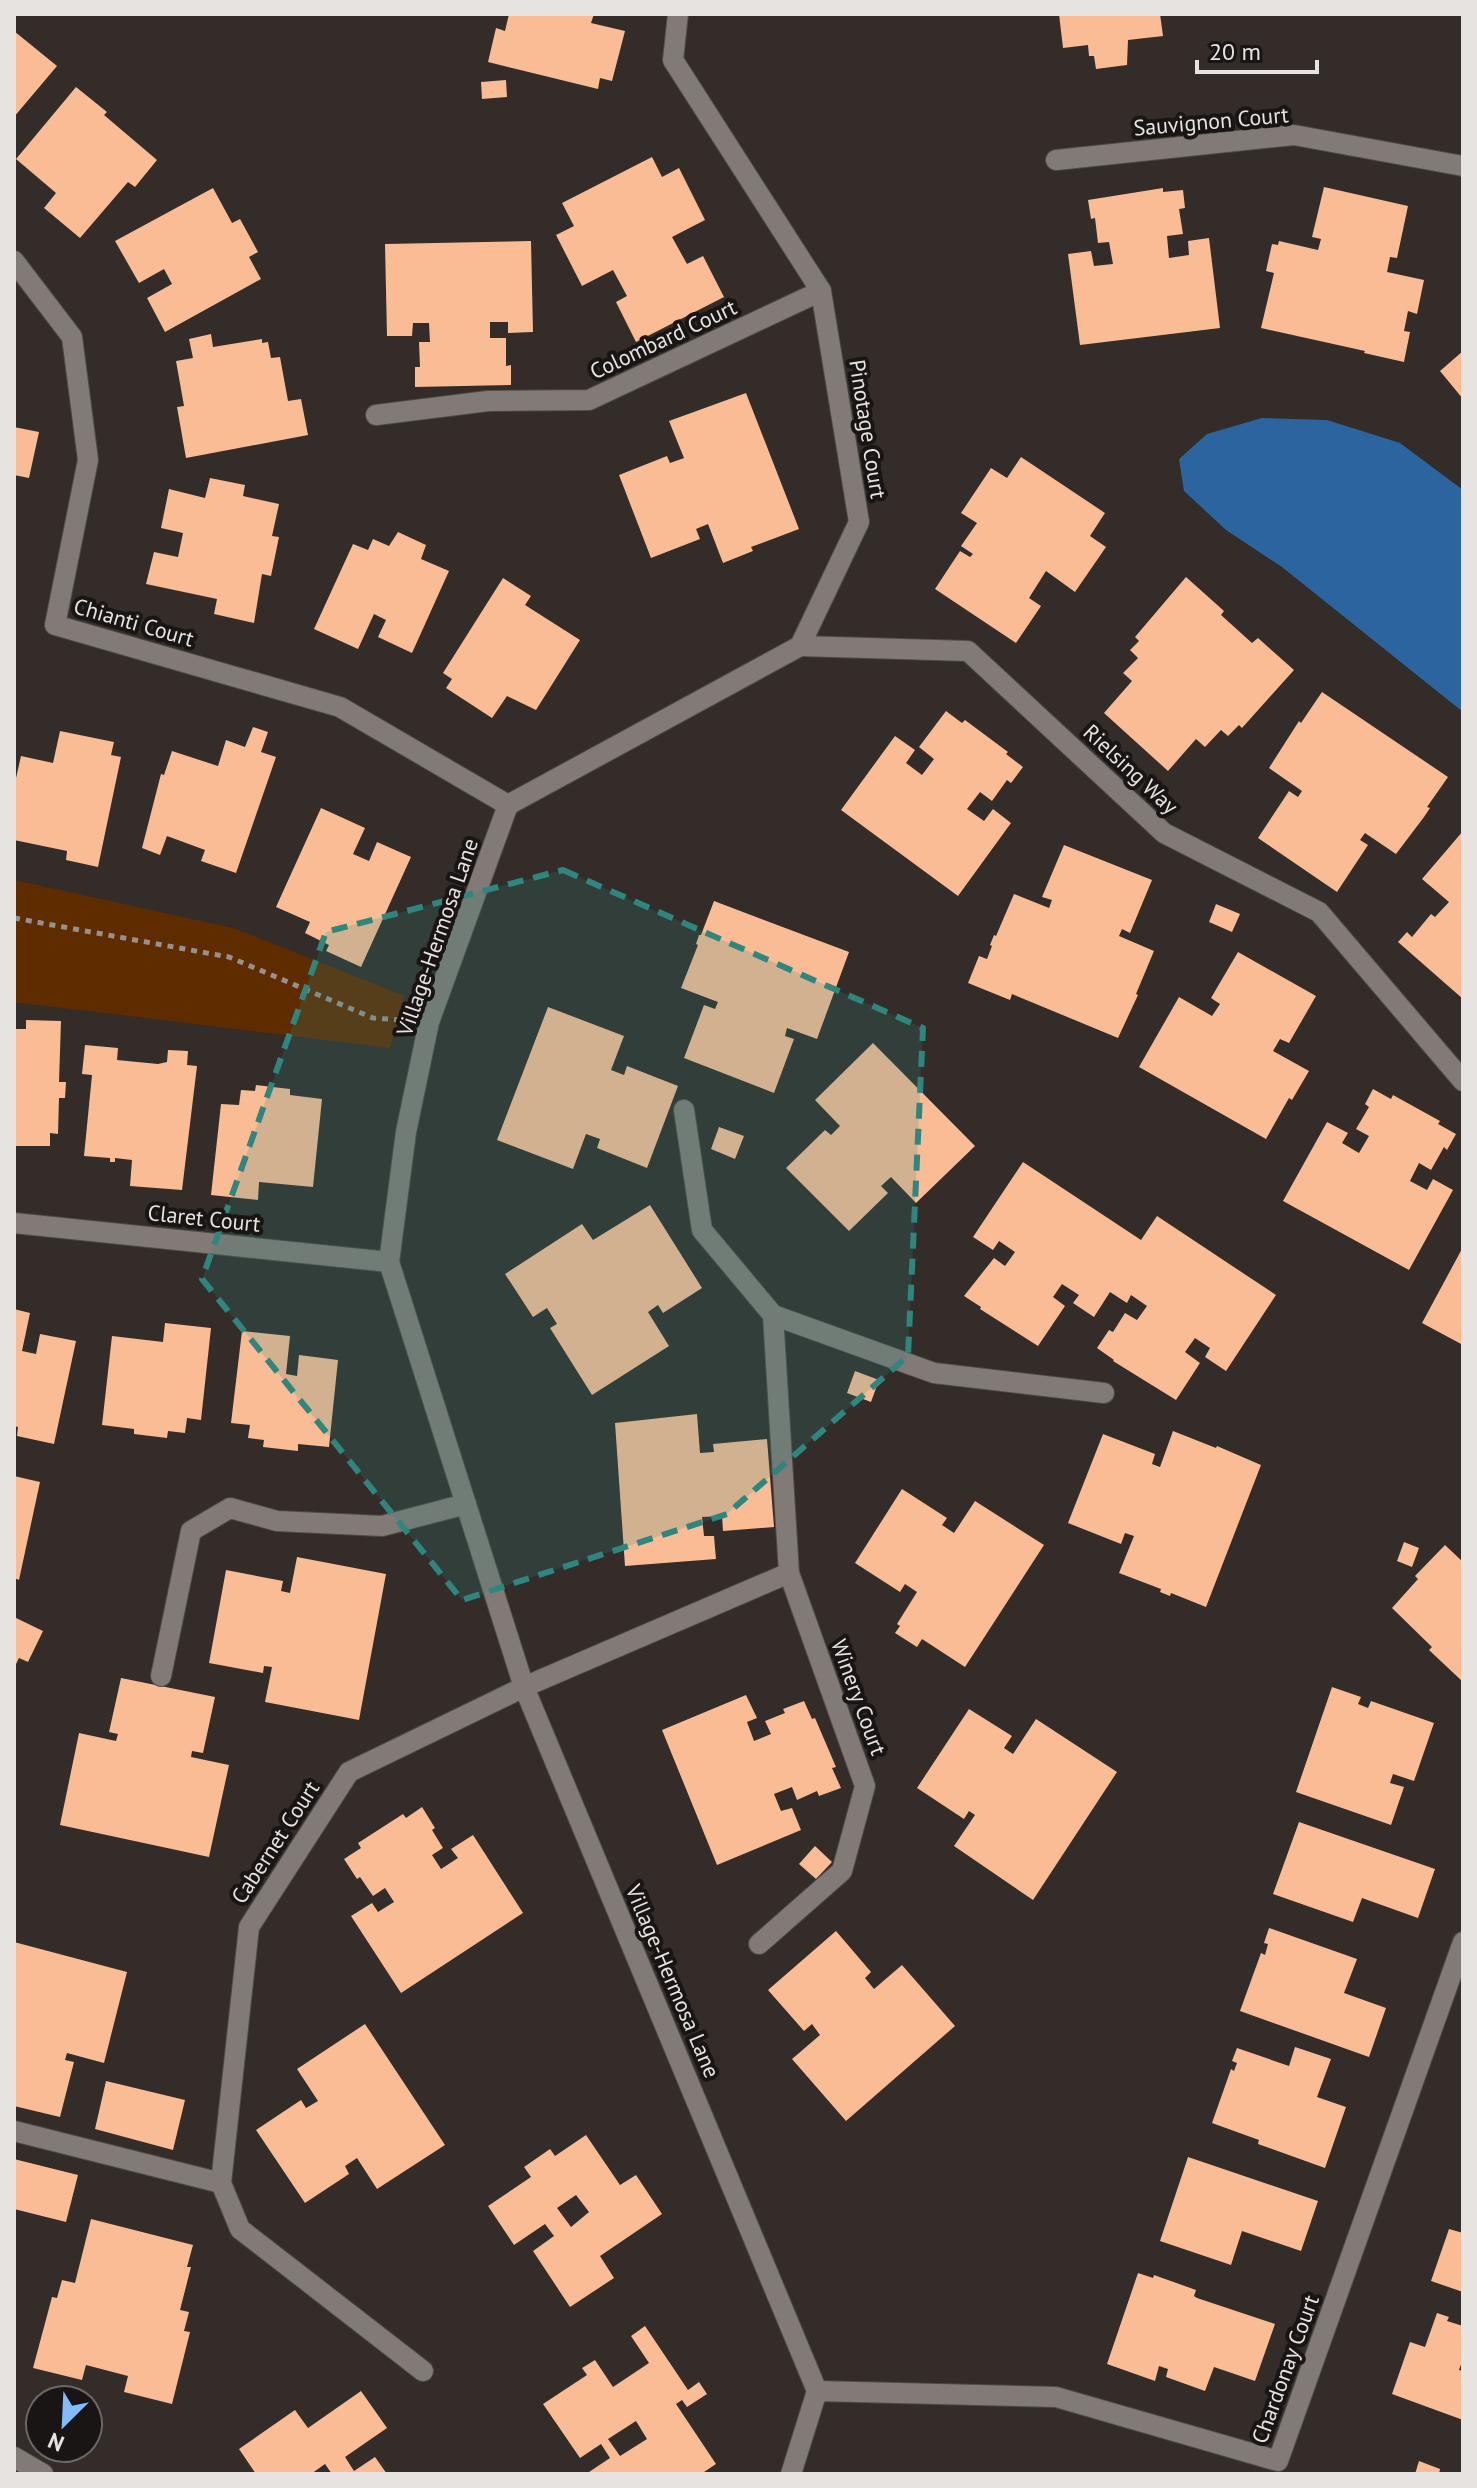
<svg xmlns="http://www.w3.org/2000/svg" width="1477" height="2488" font-family="'PT Sans',sans-serif">
	<style>
		.green { fill: #5f2c00 }
		.water { fill: #2b649e }
		.building { fill: #fabc95; fill-rule: evenodd }
		.lines { fill: none; stroke-linecap: round; stroke-linejoin: round }
		.service-casing { stroke: #4f4b47; stroke-width: 22 }
		.minor-casing { stroke: #4f4b47; stroke-width: 22 }
		.tertiary-casing { stroke: #4f4b47; stroke-width: 22 }
		.path { stroke: #96918e; stroke-width: 5; stroke-dasharray: 6 6; stroke-linecap: butt }
		.service { stroke: #827a76; stroke-width: 20 }
		.minor { stroke: #827a76; stroke-width: 20 }
		.tertiary { stroke: #827a76; stroke-width: 20 }
		.marked { fill: #2f867f; fill-opacity: 0.2; stroke: #2f867f; stroke-width: 6; stroke-dasharray: 16 10; stroke-linejoin: round }
		.labels { text-anchor: middle; stroke-width: 8; stroke-linejoin: round; paint-order: stroke }
		.street-label { font-size: 22px; fill: #e7e3e0; stroke: #181514 }
	</style>
	<rect width="100%" height="100%" fill="#332c29"/>
	<polygon class="green" points="14,880 233,928 405,996 390,1048 14,1002"/>
	<polygon class="water" points="1262,418 1327,420 1400,443 1463,490 1463,712 1282,567 1226,530 1184,491 1179,459 1207,434"/>
	<g class="building">
		<polygon points="509,14 594,14 591,23 625,31 612,81 600,78 598,89 488,62 496,28 505,31"/>
		<polygon points="1059,14 1160,14 1163,36 1128,40 1127,65 1096,69 1094,56 1089,56 1088,45 1063,48"/>
		<polygon points="14,31 57,66 14,117"/>
		<polygon points="506,80 507,97 482,99 481,82"/>
		<polygon points="76,87 107,112 104,115 157,160 135,187 128,182 80,238 44,208 56,193 16,159"/>
		<polygon points="652,157 662,177 679,168 705,220 672,237 687,264 703,256 724,297 636,342 616,302 627,296 613,270 582,286 556,235 574,226 562,203"/>
		<polygon points="1324,187 1408,206 1397,258 1390,257 1387,272 1424,280 1417,314 1408,311 1404,331 1410,332 1404,362 1364,353 1365,351 1261,328 1274,273 1266,271 1272,244 1278,245 1279,241 1318,250 1321,239 1312,237"/>
		<polygon points="213,188 232,223 240,219 258,252 249,257 261,279 165,332 147,298 172,284 164,269 139,283 115,241"/>
		<polygon points="1163,188 1163,192 1183,190 1185,208 1179,209 1183,234 1167,236 1169,258 1189,255 1188,241 1209,238 1220,328 1080,345 1068,254 1091,251 1094,266 1113,264 1109,242 1098,243 1095,218 1091,219 1088,200"/>
		<polygon points="531,241 533,332 508,333 508,322 490,322 490,338 506,338 506,366 511,365 511,385 415,387 415,367 420,367 419,342 430,342 429,323 413,323 412,336 387,336 385,244"/>
		<polygon points="211,334 213,347 262,339 262,343 268,342 271,358 280,357 288,401 301,399 308,435 186,458 177,407 184,406 176,361 193,358 189,339"/>
		<polygon points="1463,351 1463,399 1440,371"/>
		<polygon points="746,393 799,529 751,547 753,551 723,563 708,524 696,529 700,539 651,558 619,475 667,456 670,463 684,458 669,421"/>
		<polygon points="14,427 39,432 29,478 14,475"/>
		<polygon points="1021,457 1105,513 1090,536 1106,547 1075,592 1046,571 1029,598 1041,606 1016,643 935,589 960,551 970,557 973,554 961,546 977,523 961,513 991,468 1007,478"/>
		<polygon points="210,478 245,485 243,496 279,504 272,536 279,537 271,576 262,574 254,623 214,614 217,599 146,584 154,552 178,557 183,533 161,528 169,489 205,498"/>
		<polygon points="398,532 426,545 421,559 449,571 412,653 378,637 386,620 374,614 358,649 314,629 353,544 368,550 373,539 389,546"/>
		<polygon points="1186,577 1224,611 1221,615 1252,643 1258,638 1294,670 1242,728 1239,725 1228,736 1221,730 1205,747 1196,739 1168,771 1104,713 1132,681 1123,673 1138,658 1130,650 1139,641 1135,637"/>
		<polygon points="503,578 531,596 525,605 580,640 536,710 507,696 492,718 446,688 452,679 443,673"/>
		<polygon points="1322,692 1448,777 1427,807 1430,808 1424,817 1396,854 1365,833 1360,840 1368,845 1337,892 1258,838 1289,791 1298,797 1302,791 1269,768 1299,721 1301,723"/>
		<polygon points="946,711 962,723 965,720 1008,752 1006,754 1023,767 1011,783 1007,780 992,801 980,792 967,809 984,821 993,809 1011,823 958,896 841,810 895,736 915,750 906,763 922,775 934,759 919,747"/>
		<polygon points="253,727 268,732 261,752 276,757 236,873 201,861 205,850 167,836 160,855 142,848 161,774 164,775 172,751 218,766 226,740 245,747"/>
		<polygon points="60,731 114,742 111,755 121,757 98,867 66,860 67,851 14,840 14,787 21,756 53,763"/>
		<polygon points="321,808 365,828 353,854 369,861 377,842 411,857 361,967 326,951 329,945 305,933 310,922 276,907"/>
		<polygon points="1463,831 1463,999 1398,942 1407,932 1412,937 1431,914 1435,917 1449,902 1422,879"/>
		<polygon points="1064,845 1152,880 1130,933 1122,929 1119,936 1154,951 1136,994 1138,995 1118,1038 1012,994 1010,1000 968,983 979,956 987,959 992,946 990,945 994,935 996,936 1014,894 1049,908 1052,900 1042,897"/>
		<polygon points="714,901 849,952 817,1039 787,1028 785,1036 794,1039 774,1093 684,1058 704,1005 715,1009 718,1002 681,988 698,945 696,944 699,935 701,935"/>
		<polygon points="1216,904 1240,914 1232,932 1209,922"/>
		<polygon points="1238,952 1316,996 1289,1043 1280,1039 1273,1051 1309,1071 1292,1100 1289,1098 1266,1139 1139,1067 1179,997 1212,1016 1220,1004 1211,998"/>
		<polygon points="548,1007 624,1036 611,1070 624,1075 627,1066 678,1086 647,1168 597,1148 600,1139 586,1134 573,1169 497,1140"/>
		<polygon points="26,1020 61,1021 59,1082 66,1082 65,1098 59,1098 58,1134 50,1133 50,1146 14,1146 14,1029 26,1029"/>
		<polygon points="873,1043 975,1146 916,1203 891,1177 881,1186 888,1193 849,1231 786,1168 825,1130 831,1135 840,1126 815,1100"/>
		<polygon points="85,1045 118,1048 117,1060 158,1064 167,1062 168,1050 188,1051 187,1065 197,1066 182,1190 130,1186 132,1160 115,1158 115,1162 110,1162 110,1158 84,1156 92,1075 82,1074"/>
		<polygon points="256,1085 290,1089 290,1095 322,1099 313,1187 259,1182 258,1200 211,1195 221,1104 239,1105 241,1090 255,1091"/>
		<polygon points="1373,1089 1391,1099 1393,1095 1440,1121 1438,1124 1456,1134 1447,1150 1444,1147 1431,1170 1419,1163 1410,1181 1427,1190 1433,1179 1453,1190 1409,1270 1283,1201 1327,1122 1348,1133 1342,1143 1359,1153 1369,1136 1356,1129 1369,1107 1365,1104"/>
		<polygon points="719,1127 744,1136 735,1159 711,1149"/>
		<polygon points="1023,1162 1141,1240 1157,1216 1276,1295 1226,1371 1205,1357 1210,1348 1195,1338 1185,1352 1200,1363 1176,1400 1113,1361 1114,1360 1097,1348 1109,1330 1113,1332 1125,1313 1137,1320 1147,1306 1131,1295 1127,1303 1110,1292 1094,1317 1073,1303 1079,1295 1062,1284 1053,1297 1065,1306 1038,1346 980,1309 981,1307 964,1296 994,1258 1005,1266 1015,1252 999,1241 993,1250 973,1237"/>
		<polygon points="650,1205 702,1288 663,1313 658,1305 648,1312 669,1346 592,1395 550,1328 557,1324 547,1308 533,1317 505,1274 582,1224 593,1240"/>
		<polygon points="1463,1247 1463,1345 1422,1323"/>
		<polygon points="14,1309 30,1313 22,1351 36,1354 40,1334 76,1341 54,1444 17,1436 18,1427 14,1426"/>
		<polygon points="165,1323 211,1328 201,1420 187,1418 185,1433 168,1431 167,1438 134,1434 134,1429 102,1425 112,1336 163,1342"/>
		<polygon points="242,1331 290,1336 286,1374 297,1376 299,1355 338,1360 329,1447 298,1444 298,1451 263,1447 264,1440 248,1438 250,1425 231,1423"/>
		<polygon points="855,1371 879,1380 871,1402 847,1393"/>
		<polygon points="697,1414 700,1453 714,1452 713,1444 767,1439 774,1527 723,1531 722,1516 702,1517 704,1536 714,1536 716,1559 625,1566 615,1423"/>
		<polygon points="1173,1431 1216,1448 1217,1446 1261,1465 1206,1607 1171,1593 1170,1596 1160,1592 1161,1589 1119,1573 1134,1536 1125,1533 1121,1544 1068,1523 1103,1434 1155,1454 1152,1464 1160,1467"/>
		<polygon points="14,1476 40,1482 19,1580 14,1578"/>
		<polygon points="902,1489 947,1518 942,1525 954,1533 975,1501 1044,1545 965,1667 922,1639 917,1647 895,1633 900,1626 897,1624 917,1592 905,1584 900,1592 855,1563"/>
		<polygon points="1404,1542 1419,1548 1412,1567 1397,1561"/>
		<polygon points="1445,1545 1463,1562 1463,1682 1429,1650 1432,1647 1392,1608 1418,1579 1415,1576"/>
		<polygon points="297,1557 386,1574 359,1720 265,1702 272,1667 264,1666 263,1673 209,1663 226,1570 283,1581 281,1591 290,1593"/>
		<polygon points="14,1617 43,1631 28,1662 19,1658 14,1668"/>
		<polygon points="121,1678 215,1697 203,1753 192,1751 191,1757 229,1765 209,1857 60,1825 79,1733 116,1741 118,1734 109,1732"/>
		<polygon points="1332,1687 1361,1697 1358,1704 1368,1708 1371,1701 1434,1723 1414,1781 1393,1774 1390,1783 1404,1787 1391,1825 1296,1792"/>
		<polygon points="746,1695 757,1718 747,1722 754,1741 771,1734 765,1721 785,1713 783,1709 804,1701 812,1719 815,1718 836,1767 832,1768 841,1788 819,1796 817,1791 797,1800 792,1787 774,1794 781,1811 792,1808 801,1830 717,1865 662,1730"/>
		<polygon points="969,1709 1012,1736 1004,1748 1013,1754 1036,1719 1117,1772 1033,1900 954,1846 975,1815 969,1811 964,1819 917,1788"/>
		<polygon points="422,1807 435,1828 432,1830 443,1848 432,1855 441,1869 458,1858 451,1849 473,1835 523,1913 401,1993 351,1916 372,1903 378,1912 394,1902 385,1888 373,1896 360,1877 357,1879 344,1859 361,1848 358,1843 403,1814 406,1818"/>
		<polygon points="1299,1822 1435,1869 1418,1918 1362,1898 1353,1922 1273,1894"/>
		<polygon points="815,1846 832,1862 816,1879 799,1864"/>
		<polygon points="1269,1928 1357,1959 1344,1993 1386,2008 1369,2057 1240,2011 1261,1953 1265,1955 1268,1944 1264,1943"/>
		<polygon points="836,1931 871,1972 865,1978 874,1989 902,1965 955,2026 846,2121 792,2059 820,2035 812,2024 804,2031 768,1990"/>
		<polygon points="14,1942 127,1972 104,2063 67,2053 65,2060 74,2062 60,2117 14,2106"/>
		<polygon points="365,2024 445,2145 377,2189 357,2158 345,2166 349,2174 305,2203 256,2130 301,2100 306,2108 318,2101 297,2069"/>
		<polygon points="1295,2047 1331,2059 1317,2097 1346,2107 1325,2168 1258,2144 1259,2140 1212,2123 1231,2069 1234,2071 1237,2063 1232,2061 1237,2048 1289,2066"/>
		<polygon points="106,2081 185,2100 173,2150 95,2129"/>
		<path d="M586,2135L620,2185L636,2175L662,2214L600,2256L614,2278L570,2307L533,2251L554,2236L545,2224L514,2245L488,2206L531,2177L524,2167L550,2149L555,2156ZM576,2195L589,2212L571,2227L557,2208Z"/>
		<polygon points="1188,2157 1318,2201 1301,2251 1242,2231 1231,2265 1160,2241"/>
		<polygon points="14,2159 78,2175 66,2222 14,2209"/>
		<polygon points="91,2219 193,2245 187,2267 191,2267 180,2310 189,2312 184,2331 190,2332 172,2404 124,2392 128,2376 86,2365 82,2380 33,2368 52,2297 57,2298 62,2280 75,2283"/>
		<polygon points="1449,2229 1463,2233 1463,2292 1431,2281"/>
		<polygon points="1138,2273 1153,2278 1154,2275 1196,2290 1194,2296 1197,2298 1275,2324 1255,2381 1214,2367 1205,2391 1166,2377 1168,2369 1159,2366 1155,2381 1107,2364"/>
		<polygon points="1437,2313 1449,2317 1447,2321 1463,2326 1463,2359 1459,2370 1463,2371 1463,2420 1392,2394 1410,2342 1425,2347"/>
		<path d="M645,2326L688,2390L699,2382L707,2394L687,2407L682,2400L676,2404L716,2464L701,2474H586L610,2458L601,2444L580,2458L543,2404L587,2375L582,2368L595,2360L613,2387L649,2363L631,2336ZM636,2421L647,2439L620,2456L608,2439Z"/>
		<polygon points="361,2391 387,2428 345,2457 354,2471 375,2457 387,2474 332,2474 325,2464 311,2474 256,2474 239,2449 295,2410 308,2428"/>
		<polygon points="1419,2461 1440,2469 1439,2474 1415,2474"/>
	</g>
	<g class="lines">
		<g class="service-casing">
			<g id="service">
				<polyline points="1056,160 1294,135 1463,166"/>
				<polyline points="376,415 488,401 589,400 821,291"/>
				<polyline points="800,646 968,651 1164,833 1319,912 1463,1081"/>
				<polyline points="508,805 800,646 859,522 821,291 673,60 678,14"/>
			</g>
		</g>
		<g class="minor-casing">
			<g id="minor">
				<polyline points="14,261 72,337 88,460 55,625 340,707 508,805 429,1022 406,1132 389,1262 524,1687 817,2391 791,2474"/>
				<polyline points="684,1110 702,1230 773,1315 789,1573 865,1786 842,1871 759,1944"/>
				<polyline points="14,1223 389,1262"/>
				<polyline points="773,1315 934,1373 1104,1393"/>
				<polyline points="161,1676 191,1531 230,1508 277,1521 382,1526 466,1504"/>
				<polyline points="14,2131 221,2183"/>
				<polyline points="423,2371 240,2229 221,2183 249,1927 349,1772 524,1687 789,1573"/>
				<polyline points="817,2391 1056,2397 1278,2461 1463,1942"/>
			</g>
		</g>
		<g class="tertiary-casing">
			<polyline id="tertiary" points="14,2457 43,2474"/>
		</g>
		<polyline class="path" points="14,918 229,957 373,1018 401,1020"/>
		<use href="#service" class="service"/>
		<use href="#minor" class="minor"/>
		<use href="#tertiary" class="tertiary"/>
	</g>
	<path class="marked" d="M563,870L923,1028L908,1356L727,1514L462,1600L202,1279L326,932Z"/>
	<g class="labels">
		<g class="street-label">
			<text transform="translate(1211 121) rotate(-5)" y="8">Sauvignon Court</text>
			<text transform="translate(663 339) rotate(-25)" y="8">Colombard Court</text>
			<text transform="translate(868 429) rotate(81)" y="8">Pinotage Court</text>
			<text transform="translate(134 622) rotate(16)" y="8">Chianti Court</text>
			<text transform="translate(1131 769) rotate(43)" y="8">Rielsing Way</text>
			<text transform="translate(437 937) rotate(-71)" y="8">Village-Hermosa Lane</text>
			<text transform="translate(204 1218) rotate(6)" y="8">Claret Court</text>
			<text transform="translate(859 1697) rotate(70)" y="8">Winery Court</text>
			<text transform="translate(275 1842) rotate(-57)" y="8">Cabernet Court</text>
			<text transform="translate(673 1981) rotate(67)" y="8">Village-Hermosa Lane</text>
			<text transform="translate(1285 2369) rotate(-70)" y="8">Chardonay Court</text>
		</g>
	</g>
	<rect width="1477" height="2488" fill="none" stroke="#e7e3e0" stroke-width="32"/>
	<g transform="translate(64 2424) rotate(204)"><circle r="38" fill="#181514" stroke="#6b6766" stroke-width="2"/>
	<path d="M0-6L14 30L0 20L-14 30Z" fill="#83bcfb"/>
	<text y="-12" font-size="22" font-weight="bold" text-anchor="middle" fill="#e7e3e0">N</text>
	</g>
	<path d="M1197 60v12h120v-12" fill="none" stroke="#e7e3e0" stroke-width="4"/>
	<text x="1209" y="60" font-size="24" fill="#e7e3e0" stroke="#181514" stroke-width="6" paint-order="stroke">20 m</text>
</svg>
